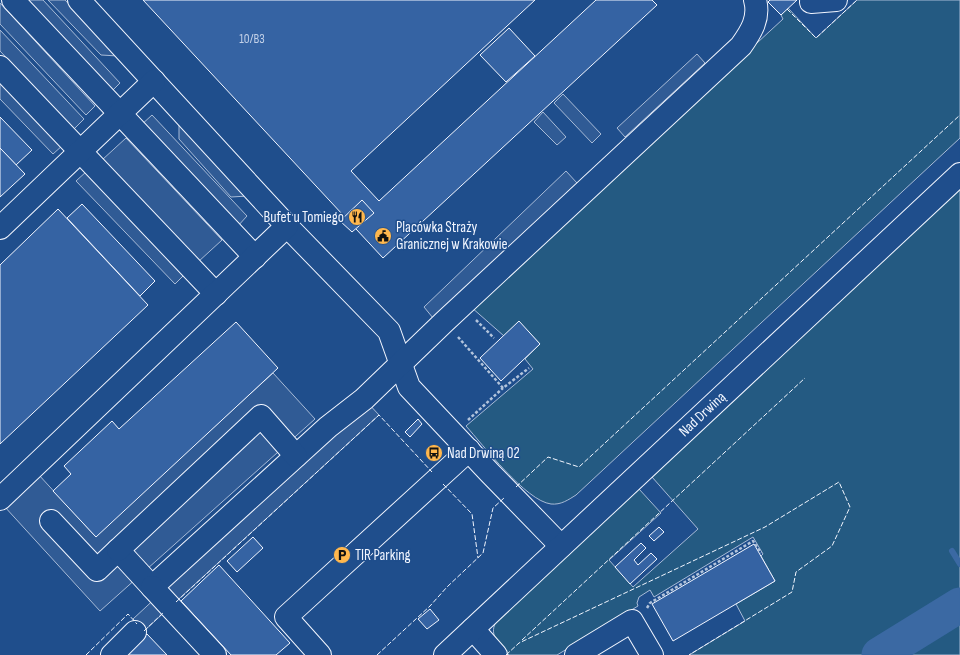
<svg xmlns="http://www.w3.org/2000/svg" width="960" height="655" font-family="'Sofia Sans Condensed',sans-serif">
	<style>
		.green { fill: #245a82; stroke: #a8bbd7 }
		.parking { fill: #305b95; stroke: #a8bbd7 }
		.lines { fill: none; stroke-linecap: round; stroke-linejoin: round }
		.stream { stroke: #3b69a3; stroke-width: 6 }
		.river { stroke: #3b69a3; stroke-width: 35 }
		.building { fill: #3563a3; stroke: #f2f6ff }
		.minor-casing { stroke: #f2f6ff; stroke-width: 24 }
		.path { stroke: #b3c4dc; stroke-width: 2.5; stroke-dasharray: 3 2; stroke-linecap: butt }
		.minor { stroke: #1f4e8c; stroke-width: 22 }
		.fence { stroke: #f2f6ff; stroke-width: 1; stroke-dasharray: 5 2; stroke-linecap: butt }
		.labels { text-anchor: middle; stroke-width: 3; stroke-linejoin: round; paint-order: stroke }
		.number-label { font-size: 13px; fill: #c3d1e8 }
		.poi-label { font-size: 15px; fill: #f2f6ff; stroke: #1f4e8c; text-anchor: start }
		.street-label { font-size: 15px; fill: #f2f6ff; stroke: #1f4e8c }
	</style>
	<rect width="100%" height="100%" fill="#1f4e8c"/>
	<g class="green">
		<path d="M857,0H960V138L576,495C568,500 561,505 551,504C526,501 483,445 466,426L533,369L525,359L540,344L519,322L504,336L471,307L783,19L781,15L788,8L816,38Z"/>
		<path d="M960,189V655H689L745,621L736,604L775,581L761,556L763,554L753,537L654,597L650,590L639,597L637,603L638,606L557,655H509L507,653C498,643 488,634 497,620L636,490L639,489L661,513L609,560L633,587L698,529L652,477Z"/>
	</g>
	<g class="parking">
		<polygon points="22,0 43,0 120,83 109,94"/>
		<polygon points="48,0 65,0 118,56 101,55"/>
		<polygon points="0,3 95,106 86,115 0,24"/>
		<polygon points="0,30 84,119 74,129 0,51"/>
		<polygon points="697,54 705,63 625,137 617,128"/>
		<polygon points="0,78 63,145 53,154 0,99"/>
		<polygon points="563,94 601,134 592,143 554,103"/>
		<polygon points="543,112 566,137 557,145 534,122"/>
		<polygon points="152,115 247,216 237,227 140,126"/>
		<polygon points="179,121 248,196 231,197 179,139"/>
		<polygon points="126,138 222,240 198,262 102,160"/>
		<polygon points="87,171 185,274 175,284 76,181"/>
		<polygon points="566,171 577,183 433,318 424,307"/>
		<polygon points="273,373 315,419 100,611 4,506 38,474 95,536"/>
		<polygon points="367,402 379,415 144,631 133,619"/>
	</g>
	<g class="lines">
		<polyline class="stream" points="952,551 960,564"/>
		<polyline class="river" points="879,655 960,605"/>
	</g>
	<g class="building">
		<polygon points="143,0 535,0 351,171 379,201 596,0 652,0 657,5 383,258"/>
		<polygon points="770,0 797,0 781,15 768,2"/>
		<polygon points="509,28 535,56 506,82 480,55"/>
		<polygon points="0,117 32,150 16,165 0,148"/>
		<polygon points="0,148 25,174 0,197"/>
		<polygon points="362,200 374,213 352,232 340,221"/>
		<polygon points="82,204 155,281 140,296 67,218"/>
		<polygon points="58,209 148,305 0,444 0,265"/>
		<polygon points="519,321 540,344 501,381 480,358"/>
		<polygon points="236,322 278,368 96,537 53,491 71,474 64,466 112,421 119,429"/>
		<polygon points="418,419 422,424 410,437 405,432"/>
		<polygon points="659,527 664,532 654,541 649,536"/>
		<polygon points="253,537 263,548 237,572 227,561"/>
		<polygon points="641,543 646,548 634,560 638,565 651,553 657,559 630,584 615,567"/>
		<polygon points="754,544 775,581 673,641 652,604"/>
		<polygon points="219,565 290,643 276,655 231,655 181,601"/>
		<polygon points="430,609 439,620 427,629 418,619"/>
		<polygon points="147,634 167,655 125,655"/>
	</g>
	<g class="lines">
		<g class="minor-casing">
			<g id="minor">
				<polyline points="13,0 255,257"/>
				<polyline points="79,0 287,226 389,331 409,387 489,472 561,546"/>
				<polyline points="811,2 836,0"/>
				<polyline points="0,67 216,294"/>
				<polyline points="0,228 154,81"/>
				<polyline points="0,499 287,226"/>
				<path d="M51,521L97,570L118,550L152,587L328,427L364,399L444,322L741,46C751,32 760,18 755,0"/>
				<polyline points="118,550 261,416 296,456"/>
				<polyline points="152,587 215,655"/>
				<polyline points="473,629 496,655"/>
				<polyline points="112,655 135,632"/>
				<polyline points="320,655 286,617 469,450"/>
				<polyline points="445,655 960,174"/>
				<polyline points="576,655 632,621 652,655"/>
			</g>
		</g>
		<g class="path">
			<polyline points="476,320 494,338"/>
			<polyline points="458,337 503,388 529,368"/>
			<polyline points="468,420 503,388"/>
			<polyline points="647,608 650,603 753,541 761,553"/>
		</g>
		<use href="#minor" class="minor"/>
		<g class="fence">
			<polyline points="787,9 816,38 857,0"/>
			<polyline points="443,484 472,514 478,558"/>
			<polyline points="516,487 548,457 579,467 960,115"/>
			<polyline points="176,602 379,415 432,472"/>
			<polyline points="144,631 164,612"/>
			<polyline points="522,640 805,378"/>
			<polyline points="86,655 128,614 137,624"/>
			<polyline points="377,655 430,606 447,587 483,553 493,508 504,498"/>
			<polyline points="506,655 519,643 765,527 839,482 850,507 832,546 796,572 792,592 689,655"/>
		</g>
	</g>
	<defs>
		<g id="restaurant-disc" transform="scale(0.9)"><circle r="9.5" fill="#ffb74d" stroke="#1f4e8c"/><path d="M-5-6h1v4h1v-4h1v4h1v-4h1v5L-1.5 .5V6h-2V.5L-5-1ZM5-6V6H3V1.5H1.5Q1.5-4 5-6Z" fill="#111"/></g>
		<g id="civic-disc" transform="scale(0.9)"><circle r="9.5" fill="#ffb74d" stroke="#1f4e8c"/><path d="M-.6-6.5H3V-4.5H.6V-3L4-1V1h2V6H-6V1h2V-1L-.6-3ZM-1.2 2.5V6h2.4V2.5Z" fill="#111"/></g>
		<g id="bus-disc" transform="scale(0.9)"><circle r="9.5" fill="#ffb74d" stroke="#1f4e8c"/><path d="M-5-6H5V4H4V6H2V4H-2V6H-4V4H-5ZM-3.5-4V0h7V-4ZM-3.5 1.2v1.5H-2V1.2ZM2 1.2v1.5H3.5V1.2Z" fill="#111"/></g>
		<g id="parking-disc" transform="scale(0.9)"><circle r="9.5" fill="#ffb74d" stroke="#1f4e8c"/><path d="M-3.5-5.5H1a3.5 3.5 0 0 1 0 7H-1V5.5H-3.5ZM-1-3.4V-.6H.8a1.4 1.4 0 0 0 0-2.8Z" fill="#111"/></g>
	</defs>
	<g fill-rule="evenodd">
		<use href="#restaurant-disc" x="357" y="217"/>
		<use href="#civic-disc" x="383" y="236"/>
		<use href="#bus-disc" x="434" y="453"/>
		<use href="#parking-disc" x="342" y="555"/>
	</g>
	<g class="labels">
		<g class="number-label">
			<text x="252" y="43">10/B3</text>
		</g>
		<g class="poi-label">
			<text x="344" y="222" text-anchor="end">Bufet u Tomiego</text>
			<text x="396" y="232">Placówka Straży<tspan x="396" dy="17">Granicznej w Krakowie</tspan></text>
			<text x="447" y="458">Nad Drwiną 02</text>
			<text x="355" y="560">TIR Parking</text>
		</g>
		<g class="street-label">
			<text transform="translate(702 414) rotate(-43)" y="5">Nad Drwiną</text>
		</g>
	</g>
</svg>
